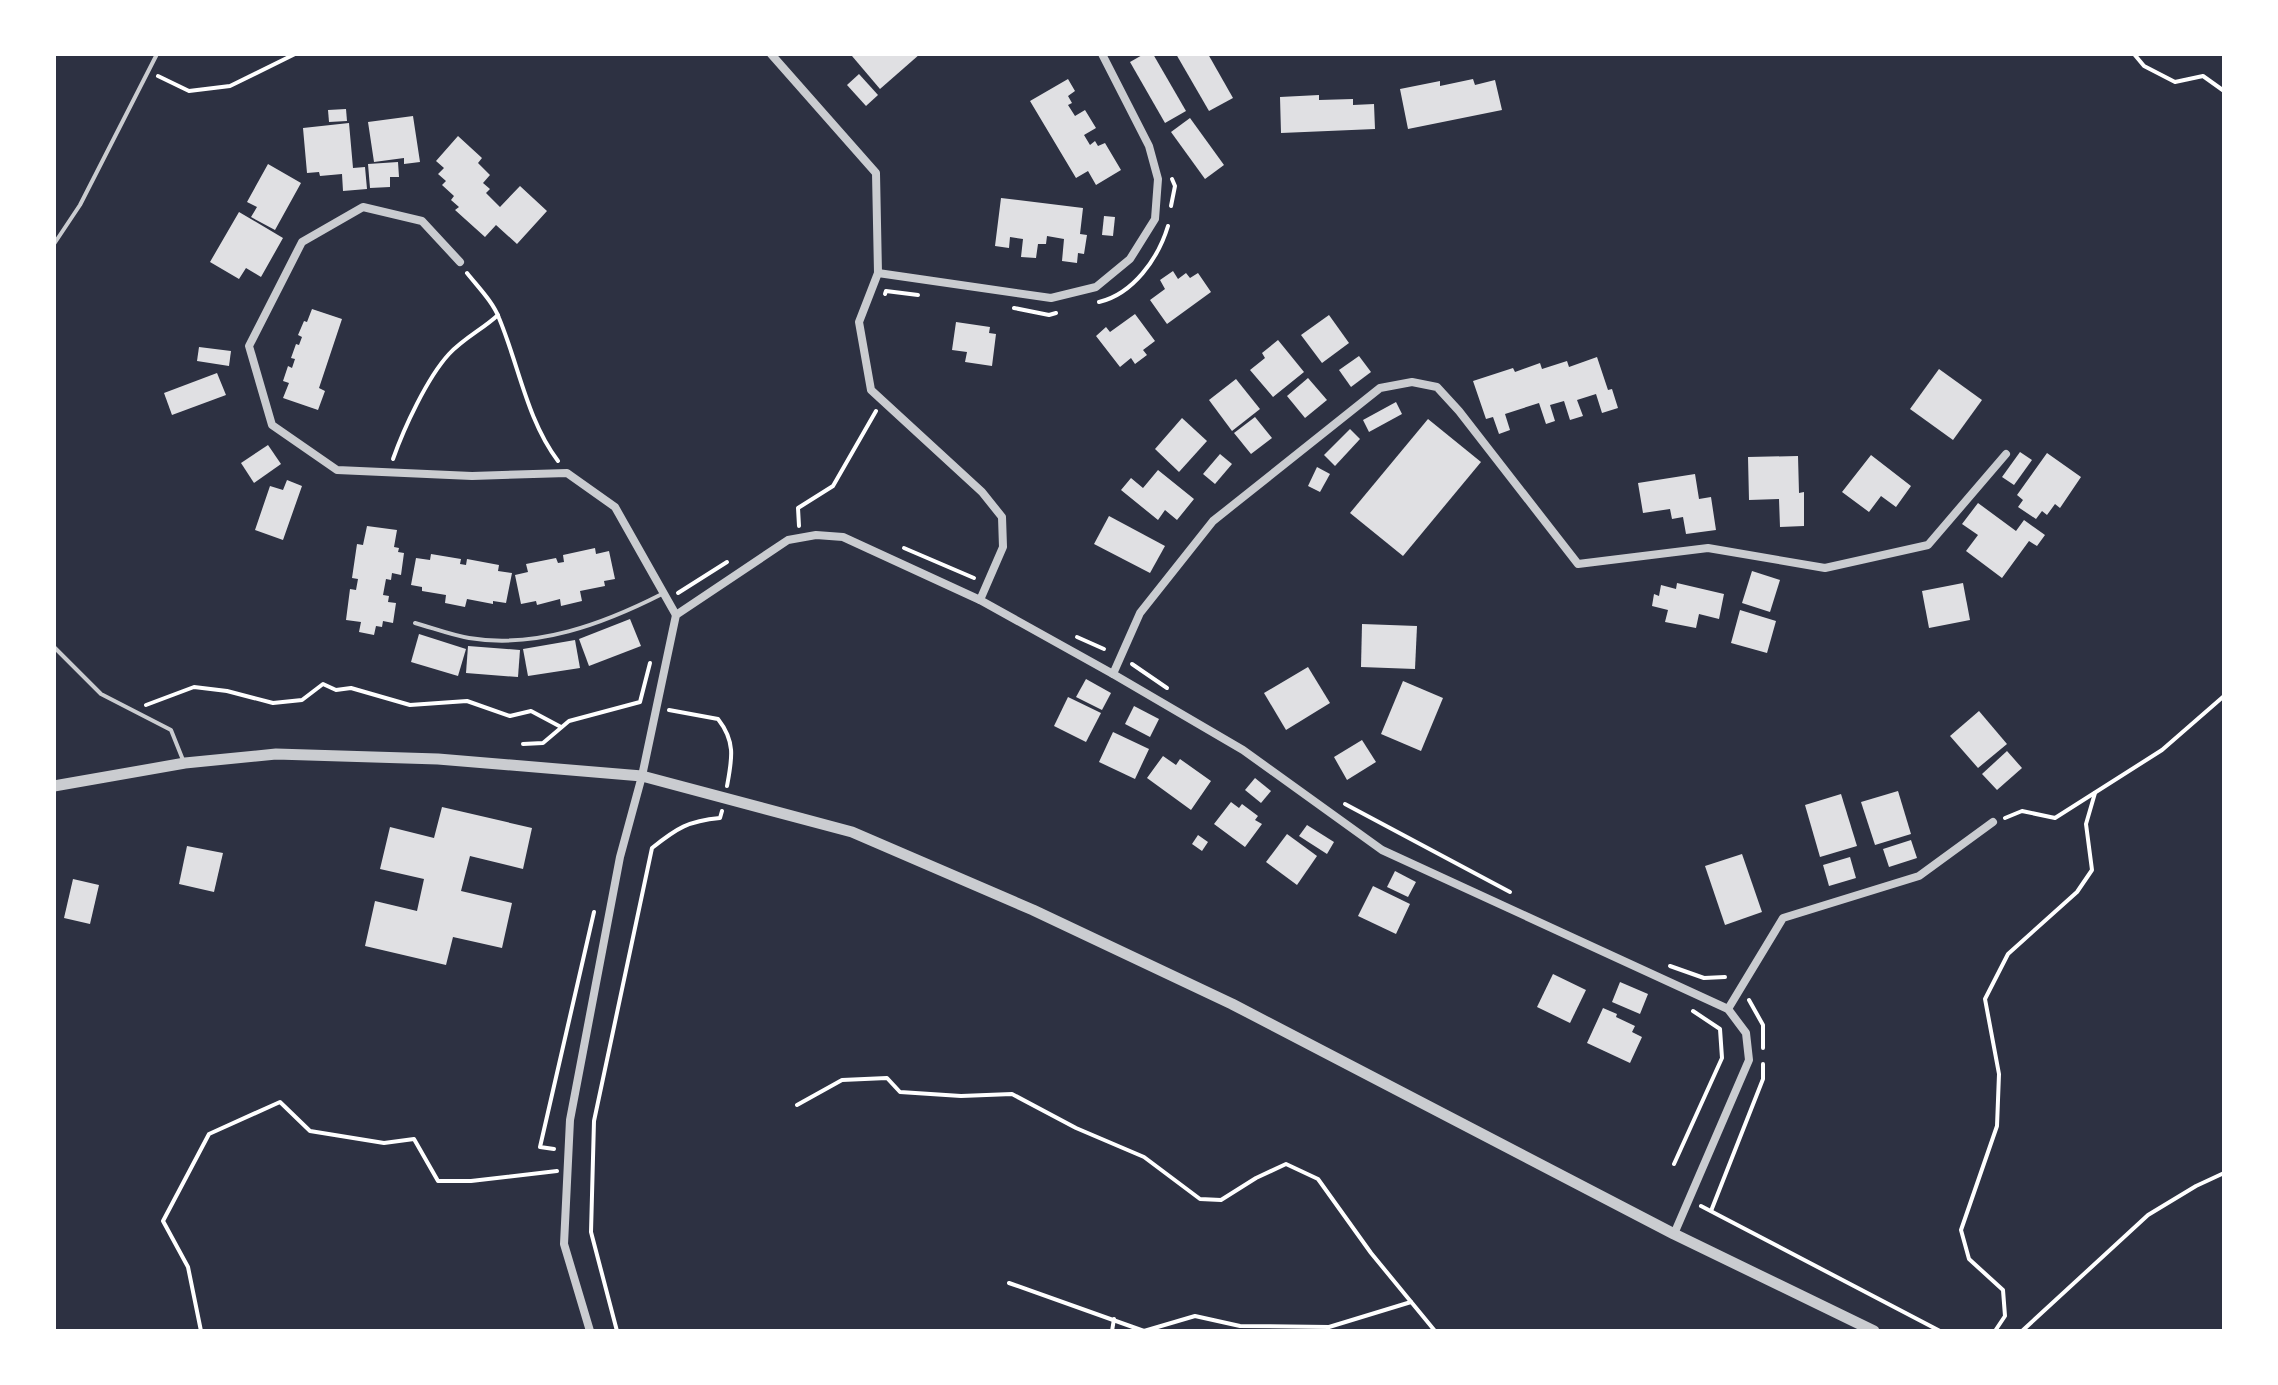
<svg xmlns="http://www.w3.org/2000/svg" width="2278" height="1385" font-family="'Noto Sans',sans-serif">
	<style>
		.building { fill: #e0e0e3 }
		.lines { fill: none; stroke-linecap: round; stroke-linejoin: round }
		.path { stroke: #fff; stroke-width: 4 }
		.service { stroke: #caccd0; stroke-width: 4 }
		.minor { stroke: #caccd0; stroke-width: 8 }
		.tertiary { stroke: #caccd0; stroke-width: 11 }
	</style>
	<rect width="100%" height="100%" fill="#2d3142"/>
	<g class="building">
		<polygon points="853,54 920,54 880,89 852,56"/>
		<polygon points="1144,54 1153,54 1186,111 1165,123 1130,62"/>
		<polygon points="1176,54 1208,54 1233,98 1209,111"/>
		<polygon points="859,74 878,95 866,106 847,85"/>
		<polygon points="1068,79 1075,91 1068,96 1072,103 1068,105 1075,116 1085,110 1096,128 1084,135 1090,145 1095,141 1098,146 1105,143 1121,170 1096,185 1088,171 1076,178 1030,101"/>
		<polygon points="1473,79 1475,85 1495,80 1502,110 1408,129 1400,89 1440,81 1440,86"/>
		<polygon points="1319,95 1319,100 1353,99 1353,105 1374,104 1375,129 1281,133 1280,97"/>
		<polygon points="346,109 347,121 329,122 328,110"/>
		<polygon points="413,116 420,162 404,164 404,158 374,162 368,122"/>
		<polygon points="1190,118 1224,165 1205,179 1171,132"/>
		<polygon points="349,123 353,168 365,167 367,189 343,191 342,174 320,176 319,172 307,173 303,128"/>
		<polygon points="458,136 482,158 478,163 490,175 483,183 490,189 486,193 500,207 520,186 547,211 517,244 496,225 485,237 455,210 459,207 451,200 454,196 442,185 446,181 438,174 444,168 436,161"/>
		<polygon points="398,162 399,177 390,177 390,187 370,188 368,164"/>
		<polygon points="268,164 301,183 275,230 251,217 257,207 247,202"/>
		<polygon points="1001,198 1083,208 1080,234 1087,235 1084,254 1078,253 1077,263 1062,261 1064,239 1047,236 1046,244 1038,244 1036,258 1021,257 1023,239 1010,237 1009,248 995,246"/>
		<polygon points="239,212 283,238 261,277 246,268 239,279 210,262"/>
		<polygon points="1104,216 1115,217 1113,236 1102,235"/>
		<polygon points="1173,271 1178,279 1186,273 1190,278 1198,273 1211,292 1167,324 1150,300 1165,289 1160,280"/>
		<polygon points="312,309 342,319 319,388 325,391 318,410 283,398 289,383 283,381 288,366 292,368 295,359 291,358 296,344 299,345 302,337 298,335 304,321 307,322"/>
		<polygon points="1135,314 1155,341 1143,350 1147,355 1135,364 1131,358 1120,367 1096,336 1106,327 1110,332"/>
		<polygon points="1329,315 1349,343 1322,363 1301,335"/>
		<polygon points="956,322 990,327 989,333 996,334 992,366 965,362 967,352 952,350"/>
		<polygon points="1278,340 1304,372 1273,397 1250,370 1265,358 1262,353"/>
		<polygon points="199,347 231,351 229,366 197,361"/>
		<polygon points="1359,356 1371,372 1351,387 1339,370"/>
		<polygon points="1597,357 1608,390 1612,389 1618,408 1602,413 1596,394 1577,400 1583,416 1570,420 1564,401 1550,405 1555,421 1546,424 1539,403 1505,414 1510,430 1499,434 1493,417 1486,419 1473,381 1513,368 1515,372 1540,363 1542,369 1567,361 1569,367"/>
		<polygon points="1939,369 1982,400 1953,440 1910,409"/>
		<polygon points="217,373 226,395 172,415 164,393"/>
		<polygon points="1308,378 1327,400 1305,418 1287,396"/>
		<polygon points="1236,379 1260,409 1232,431 1209,400"/>
		<polygon points="1396,402 1402,414 1369,432 1363,420"/>
		<polygon points="1255,417 1272,438 1251,454 1234,433"/>
		<polygon points="1182,418 1207,441 1179,472 1155,449"/>
		<polygon points="1428,419 1481,462 1403,556 1350,513"/>
		<polygon points="1350,429 1360,439 1335,466 1324,455"/>
		<polygon points="268,445 281,464 254,483 241,463"/>
		<polygon points="2020,452 2032,460 2014,485 2002,477"/>
		<polygon points="2047,453 2081,477 2060,508 2055,504 2047,515 2042,511 2036,519 2018,507 2023,500 2017,495"/>
		<polygon points="1220,454 1232,464 1215,484 1203,474"/>
		<polygon points="1871,455 1911,486 1896,507 1881,496 1869,512 1842,492"/>
		<polygon points="1798,456 1799,493 1804,492 1804,526 1780,527 1779,499 1749,500 1748,457"/>
		<polygon points="1317,467 1330,474 1320,492 1308,486"/>
		<polygon points="1158,470 1194,499 1177,520 1165,510 1158,520 1121,490 1131,478 1143,488"/>
		<polygon points="1695,474 1699,499 1711,497 1716,530 1686,534 1683,517 1672,519 1670,509 1643,513 1638,483"/>
		<polygon points="287,480 302,486 283,540 255,530 270,486 283,490"/>
		<polygon points="1978,503 2016,531 2024,520 2045,535 2037,546 2029,541 2002,578 1966,551 1978,535 1962,524"/>
		<polygon points="1109,516 1165,546 1150,573 1094,544"/>
		<polygon points="367,526 397,530 394,547 399,548 398,552 404,553 401,575 392,573 391,580 386,579 383,595 389,596 388,602 396,603 393,623 383,621 382,627 376,626 374,635 359,632 361,622 346,620 350,589 356,590 358,579 352,578 357,544 363,545"/>
		<polygon points="595,548 596,554 609,551 615,579 604,581 605,586 580,591 582,601 561,606 560,599 537,605 536,601 521,604 515,575 528,572 526,564 556,558 558,563 564,562 563,555"/>
		<polygon points="431,554 461,559 460,564 466,565 467,559 499,565 498,571 512,573 506,603 493,601 493,604 467,599 465,607 445,603 446,595 422,591 422,587 411,585 416,558 430,560"/>
		<polygon points="1752,571 1780,580 1770,612 1742,603"/>
		<polygon points="1677,583 1724,594 1719,619 1699,614 1696,628 1665,622 1668,610 1652,606 1654,594 1659,596 1661,585 1676,589"/>
		<polygon points="1963,583 1970,620 1929,628 1922,591"/>
		<polygon points="1740,610 1776,621 1767,653 1731,643"/>
		<polygon points="630,619 641,646 589,666 579,639"/>
		<polygon points="1362,624 1417,626 1415,669 1361,667"/>
		<polygon points="419,634 466,649 458,676 411,662"/>
		<polygon points="575,640 580,668 528,676 523,649"/>
		<polygon points="468,646 520,650 518,677 466,673"/>
		<polygon points="1308,667 1330,703 1286,730 1264,693"/>
		<polygon points="1086,679 1111,693 1102,710 1076,697"/>
		<polygon points="1403,681 1443,698 1421,751 1381,734"/>
		<polygon points="1068,697 1101,713 1086,742 1054,726"/>
		<polygon points="1134,706 1159,719 1150,737 1125,724"/>
		<polygon points="1979,711 2007,744 1978,768 1950,736"/>
		<polygon points="1113,732 1149,749 1135,779 1099,762"/>
		<polygon points="1362,740 1376,762 1347,780 1334,757"/>
		<polygon points="2007,751 2022,768 1997,790 1982,774"/>
		<polygon points="1163,756 1176,765 1180,759 1211,781 1191,810 1147,778"/>
		<polygon points="1255,778 1271,791 1261,803 1245,790"/>
		<polygon points="1898,791 1911,834 1875,845 1861,802"/>
		<polygon points="1841,794 1857,846 1820,857 1805,805"/>
		<polygon points="1231,802 1239,808 1242,804 1258,816 1255,820 1262,824 1245,847 1214,824"/>
		<polygon points="442,807 532,828 523,869 470,856 461,891 512,903 502,948 453,937 446,965 365,946 375,901 417,911 424,879 380,869 390,827 434,838"/>
		<polygon points="1307,825 1334,842 1327,854 1299,836"/>
		<polygon points="1287,834 1317,856 1297,885 1266,862"/>
		<polygon points="1198,835 1208,842 1202,851 1192,844"/>
		<polygon points="1911,840 1917,858 1889,867 1883,849"/>
		<polygon points="187,846 223,853 214,892 179,884"/>
		<polygon points="1742,854 1762,912 1725,925 1705,866"/>
		<polygon points="1850,857 1856,878 1829,886 1823,865"/>
		<polygon points="1395,871 1416,882 1408,897 1387,887"/>
		<polygon points="73,879 99,885 90,924 64,918"/>
		<polygon points="1373,886 1410,904 1396,934 1358,916"/>
		<polygon points="1553,974 1586,990 1570,1023 1537,1007"/>
		<polygon points="1620,982 1648,994 1640,1014 1612,1002"/>
		<polygon points="1603,1008 1617,1014 1616,1017 1635,1026 1632,1032 1642,1037 1630,1063 1587,1043"/>
	</g>
	<g class="lines">
		<g class="path">
			<polyline points="2134,54 2144,66 2175,82 2203,76 2224,91"/>
			<polyline points="158,76 189,91 230,86 295,54"/>
			<polyline points="1171,206 1175,186 1172,179"/>
			<path d="M467,273C478,287 493,302 499,318C519,366 527,420 558,461"/>
			<polyline points="885,294 886,291 918,295"/>
			<path d="M1099,302C1133,294 1158,259 1168,226"/>
			<polyline points="1014,308 1049,315 1056,313"/>
			<path d="M393,459C404,428 427,378 449,354C464,338 483,329 498,315"/>
			<polyline points="799,526 798,508 833,486 876,411"/>
			<polyline points="904,548 974,578"/>
			<polyline points="678,593 727,562"/>
			<polyline points="1077,637 1104,649"/>
			<polyline points="1132,664 1167,688"/>
			<polyline points="146,705 194,687 227,691 273,703 302,700 323,684 336,690 351,688 410,705 467,701 510,716 531,711 561,727"/>
			<path d="M669,710L718,719C736,742 732,759 727,786"/>
			<polyline points="523,744 543,743 569,721 640,702 650,663"/>
			<polyline points="1345,804 1510,892"/>
			<polyline points="2005,818 2022,811 2055,818 2162,750 2224,696"/>
			<polyline points="1670,966 1704,978 1725,977"/>
			<polyline points="1749,1000 1763,1025 1763,1048"/>
			<polyline points="797,1105 842,1080 887,1078 900,1092 961,1096 1012,1094 1076,1128 1144,1157 1200,1199 1221,1200 1256,1178 1286,1164 1318,1179 1371,1253 1435,1331"/>
			<polyline points="554,1149 540,1147 594,912"/>
			<polyline points="1674,1164 1722,1058 1720,1029 1693,1011"/>
			<polyline points="1701,1206 1940,1331"/>
			<polyline points="1711,1211 1763,1079 1763,1064"/>
			<polyline points="1009,1283 1144,1331 1195,1316 1240,1326 1329,1327 1411,1302"/>
			<polyline points="201,1331 188,1267 163,1221 209,1134 280,1102 310,1131 384,1143 414,1139 438,1181 471,1181 557,1171"/>
			<path d="M617,1331L591,1232L594,1121L652,848C677,828 688,821 720,818L722,811"/>
			<polyline points="1112,1331 1114,1319"/>
			<polyline points="1995,1331 2005,1316 2003,1290 1969,1259 1961,1230 1997,1126 1999,1074 1985,999 2008,954 2077,892 2092,870 2086,824 2095,793"/>
			<polyline points="2022,1331 2148,1215 2196,1186 2224,1173"/>
		</g>
		<g class="service">
			<polyline points="54,244 80,205 157,54"/>
			<path d="M415,623C433,628 451,635 469,638C536,649 603,624 662,594"/>
			<polyline points="54,647 101,694 171,730 183,760"/>
		</g>
		<g class="minor">
			<polyline points="771,54 876,173 878,273 859,322 871,390 982,492 1002,517 1003,547 980,600"/>
			<polyline points="460,262 422,221 363,207 302,242 249,346 272,425 337,470 472,476 567,473 615,507 676,615"/>
			<polyline points="878,273 1051,298 1096,287 1130,259 1155,219 1158,179 1149,146 1102,54"/>
			<polyline points="1113,674 1140,613 1213,521 1380,388 1412,382 1437,387 1459,411 1578,564 1708,548 1825,568 1928,545 2006,454"/>
			<polyline points="1728,1009 1783,918 1919,876 1993,822"/>
			<polyline points="590,1331 564,1244 570,1120 620,857 642,776 676,615 788,540 816,535 843,537 980,600 1113,674 1243,750 1382,850 1728,1009 1746,1033 1749,1060 1674,1234"/>
		</g>
		<polyline class="tertiary" points="54,786 185,763 276,754 438,759 642,776 852,832 1033,910 1232,1004 1674,1234 1874,1331"/>
	</g>
	<rect width="2278" height="1385" fill="none" stroke="#ffffff" stroke-width="112"/>
</svg>
